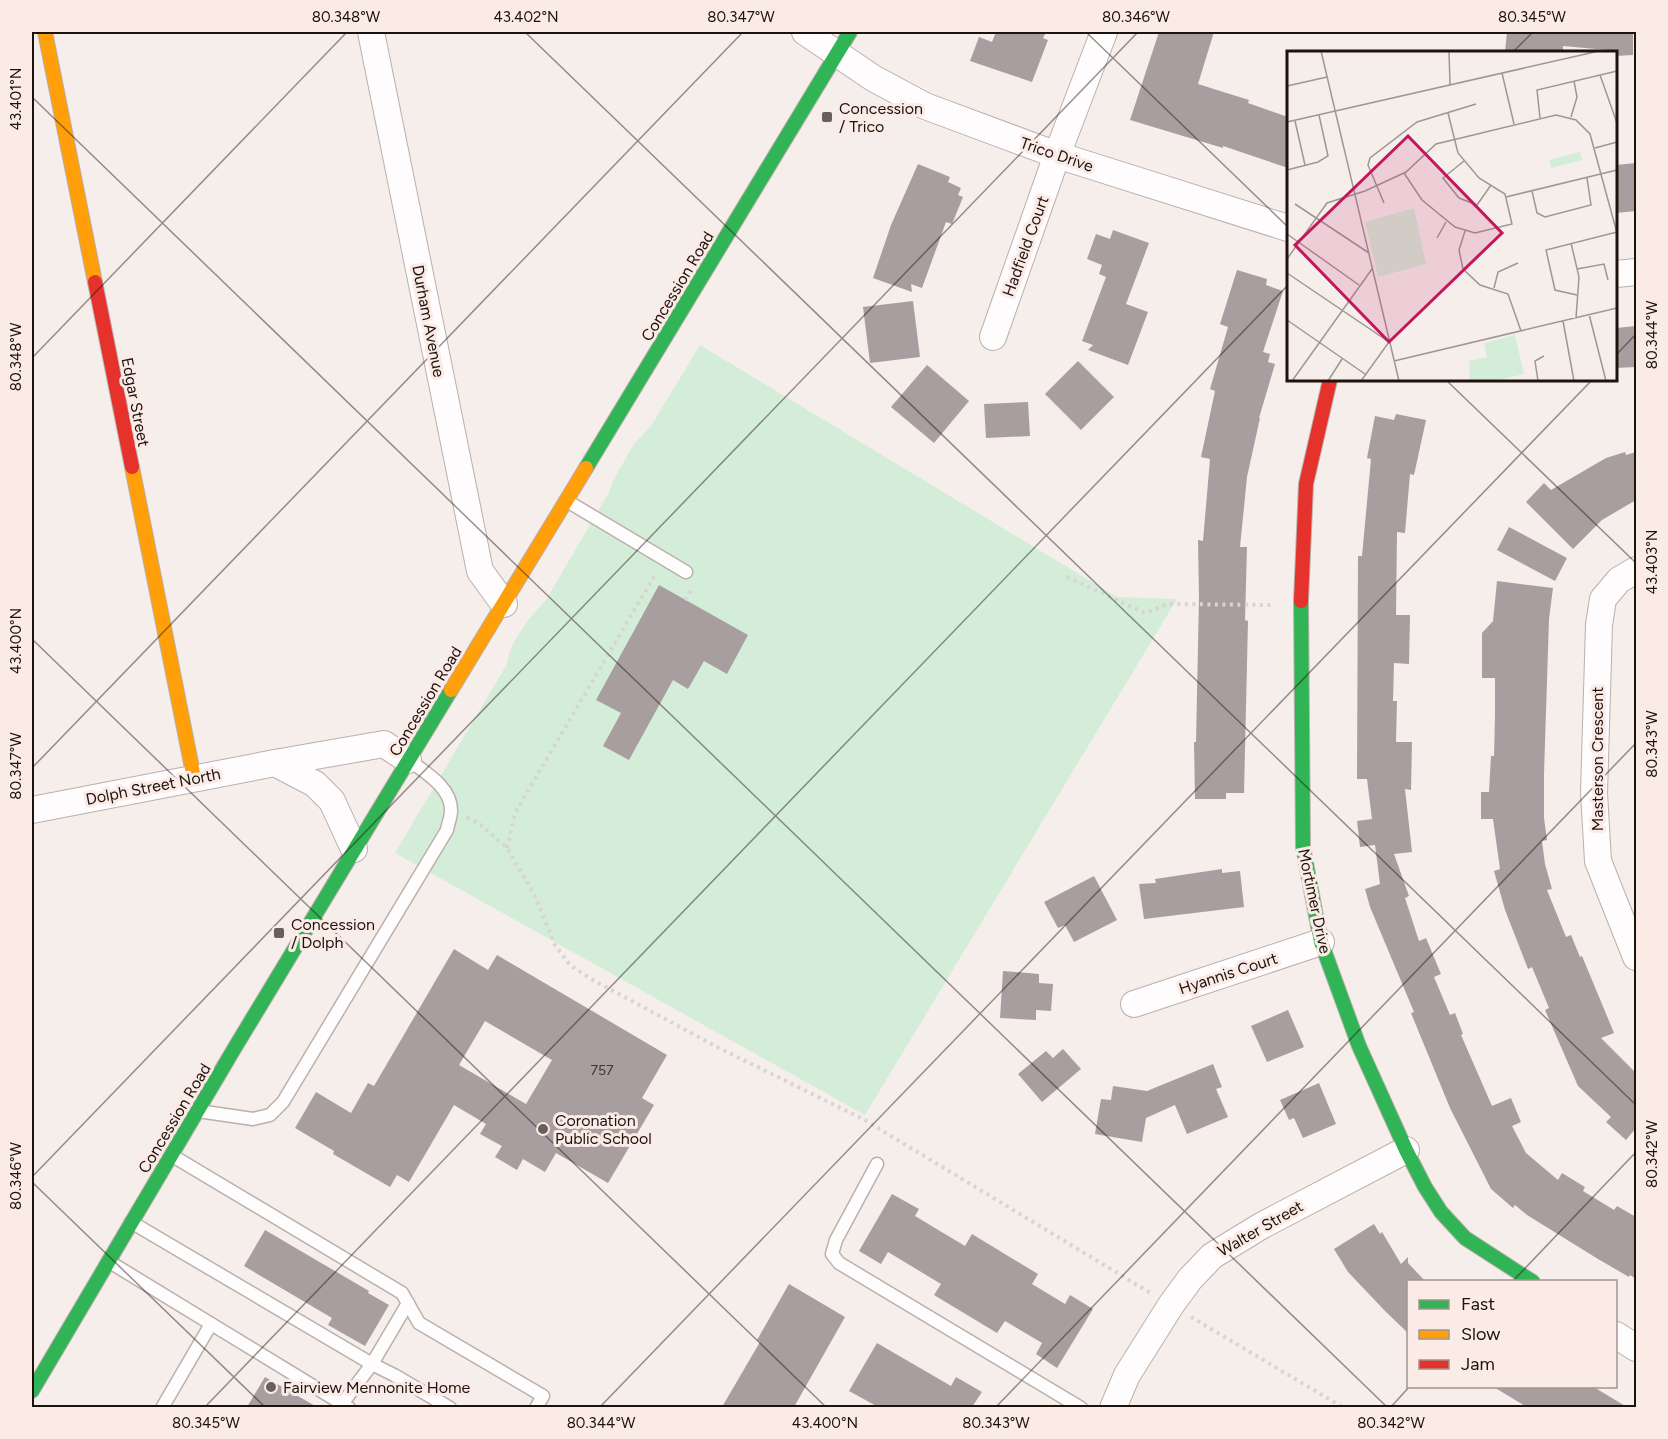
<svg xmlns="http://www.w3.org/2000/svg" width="1668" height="1439" font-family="Figtree,sans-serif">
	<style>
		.green { fill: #d4edd9 }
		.building { fill: #a89e9f; fill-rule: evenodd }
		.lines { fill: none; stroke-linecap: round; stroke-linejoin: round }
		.lane-casing { stroke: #bab0ac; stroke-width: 15 }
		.street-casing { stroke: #bab0ac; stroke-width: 28 }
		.fast-casing { stroke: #bab0ac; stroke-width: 16 }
		.slow-casing { stroke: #bab0ac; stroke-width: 16 }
		.jam-casing { stroke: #bab0ac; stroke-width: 16 }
		.path { stroke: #d7d4d2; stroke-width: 4; stroke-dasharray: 3 4.5; stroke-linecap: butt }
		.lane { stroke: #fefcfc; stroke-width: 12 }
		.street { stroke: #fefcfc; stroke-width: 26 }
		.fast { stroke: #30b455; stroke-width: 14 }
		.slow { stroke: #ff9f0a; stroke-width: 14 }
		.jam { stroke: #e5322d; stroke-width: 14 }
		.ticks { fill: none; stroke: #1e120d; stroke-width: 1.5; stroke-opacity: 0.45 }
		.poi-dot { fill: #6a5f5b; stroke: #fbebe6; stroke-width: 2 }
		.labels { text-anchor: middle; stroke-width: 6; stroke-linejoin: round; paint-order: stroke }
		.number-label { font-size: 14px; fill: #403532 }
		.poi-label { font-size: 16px; fill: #1e120d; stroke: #fbebe6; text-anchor: start }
		.street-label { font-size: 16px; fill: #1e120d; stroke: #fbebe6 }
		.inset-road { fill: none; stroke: #a09692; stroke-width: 1.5 }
		.view { fill: #c2185b; fill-opacity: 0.15; stroke: #c2185b; stroke-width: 3 }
		.inset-edge { fill: none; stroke: #1e120d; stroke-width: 3 }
		.neatline { fill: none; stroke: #1e120d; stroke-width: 2 }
		.ticks-label { font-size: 15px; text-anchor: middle; fill: #1e120d }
	</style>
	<rect width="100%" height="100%" fill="#f6eeeb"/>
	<path class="green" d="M700,345L1117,597L1177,599L865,1115L395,853L507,664C509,643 531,615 546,600L608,494L615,477L634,444L651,426Z"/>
	<g class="building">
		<polygon points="996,32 1046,32 1043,38 1048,40 1032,82 970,61 979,37 992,42"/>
		<polygon points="1159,32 1214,32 1198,84 1249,100 1248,103 1288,117 1288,168 1223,146 1223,148 1130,120"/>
		<polygon points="1507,32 1633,32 1633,55 1616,56 1616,52 1607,52 1607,50 1563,46 1563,52 1505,52"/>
		<polygon points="1636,163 1636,211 1616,213 1616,165"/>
		<polygon points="918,164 950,177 948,182 961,188 958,195 963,197 952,224 946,222 922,288 911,284 912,292 873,278 891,225"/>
		<polygon points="1113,230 1149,243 1126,304 1148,312 1128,365 1088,350 1093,345 1082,341 1106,277 1099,274 1102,265 1087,259 1096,234 1110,239"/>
		<polygon points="1237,270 1267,279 1266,285 1283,291 1263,352 1270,354 1268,362 1275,364 1259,418 1260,418 1247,477 1240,547 1247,547 1245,620 1248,621 1244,793 1226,793 1226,799 1195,799 1194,742 1196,742 1199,597 1198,540 1203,541 1210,459 1201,457 1215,391 1210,389 1228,327 1220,324"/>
		<polygon points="913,301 920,357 870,363 863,307"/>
		<polygon points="1636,326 1636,367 1616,368 1616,328"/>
		<polygon points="1078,361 1114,397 1081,430 1045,394"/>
		<polygon points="927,365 969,401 934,443 891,407"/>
		<polygon points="1028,402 1030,436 986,438 984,404"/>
		<polygon points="1396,414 1426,420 1414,475 1410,474 1405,533 1397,532 1396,615 1410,615 1409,664 1394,663 1393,701 1397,701 1396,742 1412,742 1411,790 1405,789 1412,852 1394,854 1409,896 1405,898 1419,941 1426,938 1441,974 1434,977 1450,1015 1455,1013 1463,1034 1461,1035 1492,1106 1511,1098 1521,1122 1512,1126 1526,1153 1558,1180 1562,1173 1585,1187 1583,1191 1614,1210 1617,1206 1636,1217 1636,1279 1630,1275 1629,1277 1598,1259 1527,1215 1515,1205 1513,1208 1491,1189 1450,1108 1411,1013 1414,1012 1370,907 1365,889 1380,884 1375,845 1360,847 1357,821 1372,819 1367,779 1357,779 1358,556 1362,556 1371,459 1367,458 1375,416 1394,420"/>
		<polygon points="1625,452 1626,455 1636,452 1636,500 1602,520 1573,549 1526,502 1544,483 1551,490 1606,458"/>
		<polygon points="1509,527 1567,558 1555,581 1497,550"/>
		<polygon points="1497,581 1553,588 1549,619 1544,774 1544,818 1547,840 1542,841 1545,864 1552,889 1547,890 1566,937 1571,935 1580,957 1582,956 1614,1033 1601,1038 1636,1073 1636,1128 1626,1140 1606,1122 1611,1117 1578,1086 1545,1010 1549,1008 1532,967 1528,969 1505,910 1494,871 1500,869 1493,819 1481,819 1481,792 1489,792 1491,756 1494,756 1495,715 1495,678 1482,678 1482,633 1493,621"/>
		<polygon points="659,585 748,635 727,674 704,661 688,689 673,680 629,760 603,746 621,713 596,700"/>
		<polygon points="1222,869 1222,873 1240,871 1244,907 1144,919 1139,884 1156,883 1155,879"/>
		<polygon points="1094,876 1117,920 1074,942 1065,925 1058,928 1044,902"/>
		<path d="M454,949L488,970L497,955L667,1055L642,1098L654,1105L608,1183L556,1153L545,1172L523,1159L517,1170L495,1157L502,1146L480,1134L486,1124L454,1105L409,1182L397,1175L390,1187L333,1154L334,1151L295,1128L316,1092L351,1113L368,1083L374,1086ZM485,1021L552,1060L526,1104L459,1065Z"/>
		<polygon points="1003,971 1039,974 1039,983 1053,984 1051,1011 1036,1010 1036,1020 1000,1018"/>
		<polygon points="1288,1010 1304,1047 1267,1062 1251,1026"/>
		<polygon points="1063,1049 1081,1069 1042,1102 1018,1074 1046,1051 1053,1058"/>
		<polygon points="1213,1064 1222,1087 1216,1089 1228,1117 1187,1134 1175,1105 1146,1118 1142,1142 1095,1134 1101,1099 1111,1100 1113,1086 1147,1091"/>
		<polygon points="1319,1083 1336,1124 1303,1138 1294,1118 1289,1120 1280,1100"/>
		<polygon points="892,1194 919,1209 915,1216 965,1246 972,1234 1038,1274 1032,1284 1065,1304 1070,1295 1093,1309 1057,1368 1036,1354 1042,1343 1005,1321 997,1333 934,1295 941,1284 888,1252 881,1264 859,1251"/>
		<polygon points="1374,1224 1380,1234 1382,1232 1401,1264 1408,1257 1408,1263 1425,1281 1408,1281 1408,1333 1386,1312 1348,1272 1334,1249"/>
		<polygon points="265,1230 369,1291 368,1293 389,1305 365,1346 328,1325 332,1318 244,1266"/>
		<polygon points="789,1284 845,1317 794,1407 722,1407 760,1342 757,1340"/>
		<polygon points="877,1343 951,1386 956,1377 982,1392 972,1407 878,1407 849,1391"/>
		<polygon points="265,1377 317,1407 247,1407"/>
		<polygon points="1492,1386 1592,1386 1627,1407 1527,1407"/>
	</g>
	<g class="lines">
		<g class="lane-casing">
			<g id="lane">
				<polyline points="567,501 686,572"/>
				<path d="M198,1111L253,1119L270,1115L283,1102L447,830C448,824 451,817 451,811C452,788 426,773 410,761"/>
				<polyline points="171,1155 402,1293 419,1323 543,1396 536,1408"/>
				<polyline points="877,1164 836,1240 832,1254 839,1263 1081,1408"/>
				<polyline points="131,1222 372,1364 394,1375 450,1408"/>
				<polyline points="108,1261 349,1408"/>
				<polyline points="342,1404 372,1364 408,1303"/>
				<polyline points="162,1408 211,1324"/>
			</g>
		</g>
		<g class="street-casing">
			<g id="street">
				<polyline points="371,32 480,571 504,604"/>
				<polyline points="805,32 873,78 925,106 1057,155 1288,228"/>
				<polyline points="1616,274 1636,272"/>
				<polyline points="993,337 1057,155 1104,32"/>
				<polyline points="1636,570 1619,580 1603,599 1599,625 1594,793 1598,861 1636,957"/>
				<polyline points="275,763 315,784 332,801 354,849"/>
				<polyline points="32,810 275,763 384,744 408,760"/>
				<polyline points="1134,1004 1321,942"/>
				<polyline points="1616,1335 1636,1348"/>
				<polyline points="1113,1408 1127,1375 1171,1305 1190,1279 1212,1256 1261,1226 1406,1150"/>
			</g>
		</g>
		<g class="fast-casing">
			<g id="fast">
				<polyline points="586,468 850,32"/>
				<polyline points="1301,601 1303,847 1321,942 1359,1046 1406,1150 1425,1187 1441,1212 1465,1238 1533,1282"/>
				<polyline points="32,1391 234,1049 451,690"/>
			</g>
		</g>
		<g class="slow-casing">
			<g id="slow">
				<polyline points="45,32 95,282"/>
				<polyline points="132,467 194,778"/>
				<polyline points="451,690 586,468"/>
			</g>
		</g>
		<g class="jam-casing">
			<g id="jam">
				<polyline points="95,282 132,467"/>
				<polyline points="1301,601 1306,484 1330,380"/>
			</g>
		</g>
		<g class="path">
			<polyline points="1067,577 1145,613 1168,604 1273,605"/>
			<polyline points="685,600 692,589"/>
			<polyline points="467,817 481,825 507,848 535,896 555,945 570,965 591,979 719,1048 863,1119 1152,1294"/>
			<polyline points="507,848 515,813 656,573"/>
			<polyline points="1191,1317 1344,1408"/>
		</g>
		<use href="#lane" class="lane"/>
		<use href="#street" class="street"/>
		<use href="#fast" class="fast"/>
		<use href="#slow" class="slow"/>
		<use href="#jam" class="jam"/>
	</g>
	<path class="ticks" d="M525,32L1636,1105M1086,32L1288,227M1513,52L1533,32M32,97L1388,1408M1616,355L1636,334M32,358L347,32M1446,380L1636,563M32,639L827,1408M32,768L743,32M32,1177L1138,32M32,1182L266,1408M1512,1282L1636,1152M204,1408L1288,285M599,1408L1592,380M995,1408L1636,743M1390,1408L1410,1386"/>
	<g class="poi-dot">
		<rect x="821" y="111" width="12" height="12" rx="3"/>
		<rect x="273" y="927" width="12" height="12" rx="3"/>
		<circle cx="543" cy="1129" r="6"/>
		<circle cx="271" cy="1387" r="6"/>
	</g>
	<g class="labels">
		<g class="number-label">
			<text x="602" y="1075">757</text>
		</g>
		<g class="poi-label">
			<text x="839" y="114">Concession<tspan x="839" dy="18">/ Trico</tspan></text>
			<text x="291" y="930">Concession<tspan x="291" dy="18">/ Dolph</tspan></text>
			<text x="555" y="1126">Coronation<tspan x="555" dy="18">Public School</tspan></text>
			<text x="283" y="1393">Fairview Mennonite Home</text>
		</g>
		<g class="street-label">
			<text transform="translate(1057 154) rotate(19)" y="6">Trico Drive</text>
			<text transform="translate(1025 246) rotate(-70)" y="6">Hadfield Court</text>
			<text transform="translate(677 286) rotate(-59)" y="6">Concession Road</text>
			<text transform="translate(429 321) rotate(79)" y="6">Durham Avenue</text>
			<text transform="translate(136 402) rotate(79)" y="6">Edgar Street</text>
			<text transform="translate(425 701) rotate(-59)" y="6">Concession Road</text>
			<text transform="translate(1597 759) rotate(-90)" y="6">Masterson Crescent</text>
			<text transform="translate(153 786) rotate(-11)" y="6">Dolph Street North</text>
			<text transform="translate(1315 901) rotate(78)" y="6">Mortimer Drive</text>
			<text transform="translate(1228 973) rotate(-18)" y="6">Hyannis Court</text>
			<text transform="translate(174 1118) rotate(-59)" y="6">Concession Road</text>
			<text transform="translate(1260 1228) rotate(-30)" y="6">Walter Street</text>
		</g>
	</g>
	<g transform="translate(1287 51)">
		<rect width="330" height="330" fill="#f6eeeb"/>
		<path d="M293,101L295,109L264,117L262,109ZM127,157L139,213L91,226L78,171ZM228,284L237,323L208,330H183L182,310L200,306L197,292Z" fill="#d4edd9"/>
		<path class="inset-road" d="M34,0L112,330M162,0L163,34M215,22L227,73M313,24L330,72M0,35L40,26M284,66L290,46L287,30M253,67L250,39L330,20M8,70L18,114M0,71L312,0M308,97L330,91M177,110L156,127L172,147L190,154L204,134M0,119L31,111L41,105L32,64M117,122L135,149L168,176L188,182L225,173L218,143L192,127L171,102L161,62M245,140L250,162L258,166L304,154L300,127M219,146L330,119M97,152L81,114L83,107L130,71L189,53M8,153L82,202M178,180L172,199L176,218L193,234L221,243L234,280M0,183L72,234M150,187L159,171M284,192L292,226L289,267M0,208L40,152L78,140L119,121L149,93L269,64L289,69L303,83L330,182M290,218L317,213L321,229M0,222L102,291L74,330M207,237L211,221L231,212M290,244L268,239L259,199L330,181M302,263L319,330M0,269L78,323M276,270L287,330M107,310L330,257M5,330L85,218M41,330L55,308M251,330L248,310L257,305"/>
		<path class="view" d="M121,85L215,182L102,291L8,194Z"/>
		<rect width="330" height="330" class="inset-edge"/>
	</g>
	<rect width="1668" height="1439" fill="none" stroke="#fbebe6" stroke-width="66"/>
	<rect x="1407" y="1280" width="210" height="108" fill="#fbebe6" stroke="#a3948f" stroke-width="1.5"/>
	<rect x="1419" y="1300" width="30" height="9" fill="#30b455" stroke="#a3948f" stroke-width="1.5"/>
	<text x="1461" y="1310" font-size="18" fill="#1e120d">Fast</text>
	<rect x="1419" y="1330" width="30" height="9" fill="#ff9f0a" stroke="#a3948f" stroke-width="1.5"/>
	<text x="1461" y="1340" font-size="18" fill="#1e120d">Slow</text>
	<rect x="1419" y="1360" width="30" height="9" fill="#e5322d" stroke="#a3948f" stroke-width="1.5"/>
	<text x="1461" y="1370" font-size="18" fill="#1e120d">Jam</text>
	<rect x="33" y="33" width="1602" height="1373" class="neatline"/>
	<g class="ticks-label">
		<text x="346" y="22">80.348°W</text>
		<text x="526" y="22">43.402°N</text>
		<text x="741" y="22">80.347°W</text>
		<text x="1136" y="22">80.346°W</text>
		<text x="1532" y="22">80.345°W</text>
		<text transform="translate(16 99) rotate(-90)" y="5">43.401°N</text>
		<text transform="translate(1652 335) rotate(-90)" y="5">80.344°W</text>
		<text transform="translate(16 357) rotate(-90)" y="5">80.348°W</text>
		<text transform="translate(1652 562) rotate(-90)" y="5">43.403°N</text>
		<text transform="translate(16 641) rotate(-90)" y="5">43.400°N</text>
		<text transform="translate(1652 744) rotate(-90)" y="5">80.343°W</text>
		<text transform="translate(16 766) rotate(-90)" y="5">80.347°W</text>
		<text transform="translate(1652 1154) rotate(-90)" y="5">80.342°W</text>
		<text transform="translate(16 1176) rotate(-90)" y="5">80.346°W</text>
		<text x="206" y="1428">80.345°W</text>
		<text x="601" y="1428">80.344°W</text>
		<text x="825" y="1428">43.400°N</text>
		<text x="996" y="1428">80.343°W</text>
		<text x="1391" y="1428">80.342°W</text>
	</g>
</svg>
